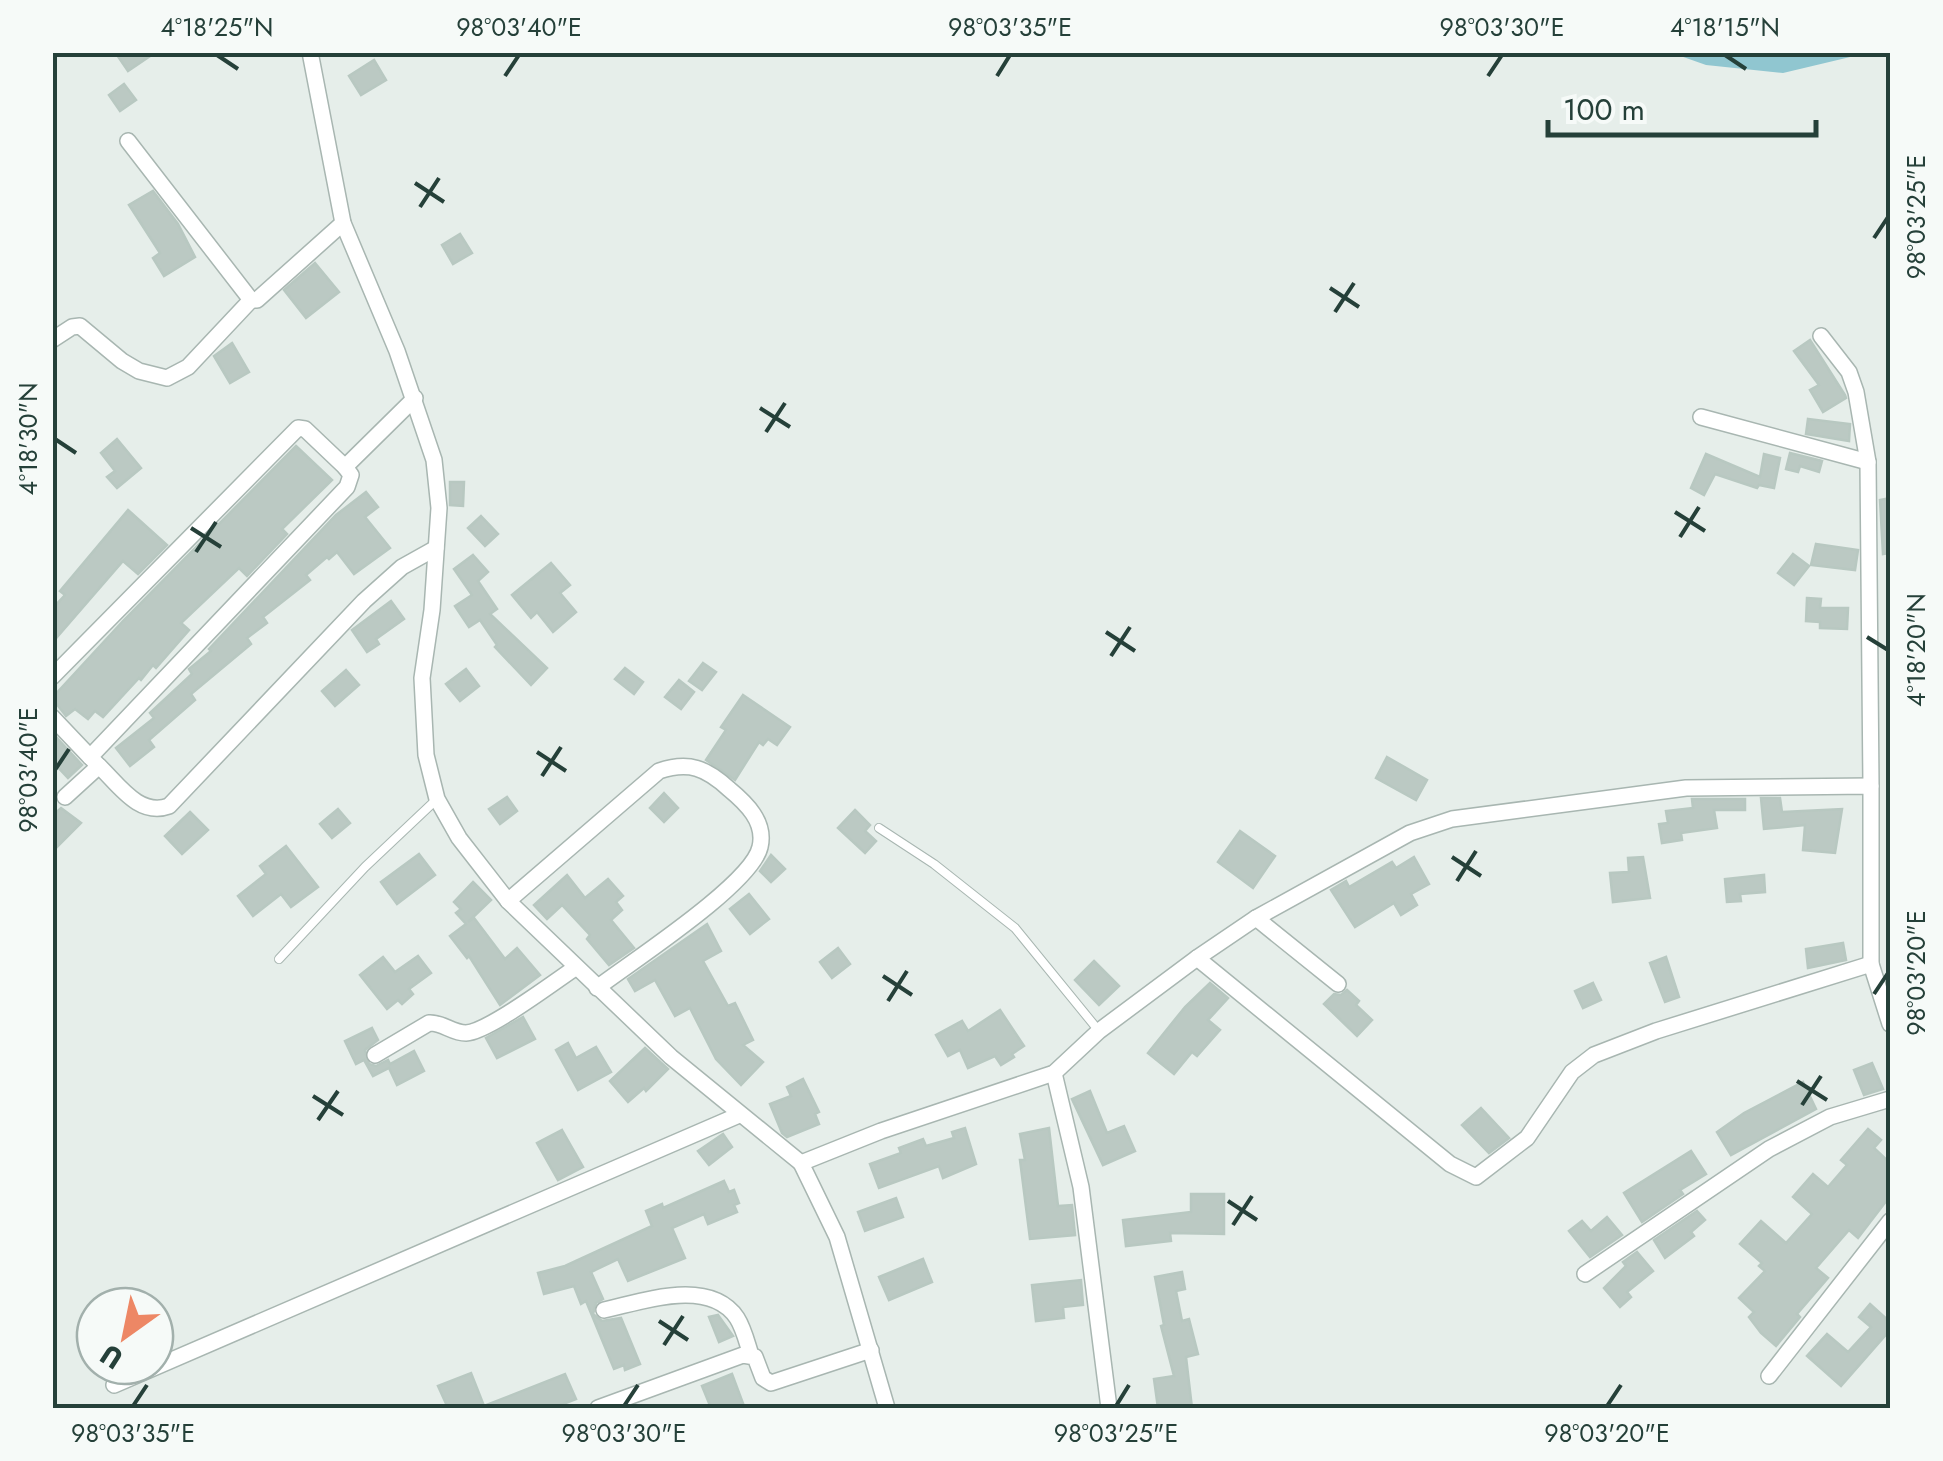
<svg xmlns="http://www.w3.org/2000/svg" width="1943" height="1461" font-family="Jost,sans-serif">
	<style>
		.water { fill: #90c6d0 }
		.building { fill: #bbc9c3; stroke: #b8c8c1; stroke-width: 2.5 }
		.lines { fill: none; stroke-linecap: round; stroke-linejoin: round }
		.lane-casing { stroke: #a8b6b1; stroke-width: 10 }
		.street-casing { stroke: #a8b6b1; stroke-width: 18 }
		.lane { stroke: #fff; stroke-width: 8 }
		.street { stroke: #fff; stroke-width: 15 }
		.ticks { fill: none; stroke: #254039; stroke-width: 4 }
		.neatline { fill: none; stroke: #254039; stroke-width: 4 }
		.ticks-label { font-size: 25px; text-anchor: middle; fill: #254039 }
	</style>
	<rect width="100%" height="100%" fill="#e6eeea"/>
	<polygon class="water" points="1672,53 1867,53 1783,73 1706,65"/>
	<g class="building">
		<polygon points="115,52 156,52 128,71"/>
		<polygon points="374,60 386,80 361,95 349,76"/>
		<polygon points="124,84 136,100 120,111 109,95"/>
		<polygon points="153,191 178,224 195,257 164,276 153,258 160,253 129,205"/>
		<polygon points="460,234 472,253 453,264 442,245"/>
		<polygon points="315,263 339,292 306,318 284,290"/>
		<polygon points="1810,340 1845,395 1846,398 1823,412 1810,390 1819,385 1794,351"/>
		<polygon points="232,343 249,372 230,383 214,356"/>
		<polygon points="1808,419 1850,424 1849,441 1806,434"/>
		<polygon points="117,439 141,468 117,488 107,477 115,471 101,453"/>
		<polygon points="296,446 332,480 282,529 287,534 247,576 239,568 181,623 189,630 156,668 153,665 141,680 139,678 103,717 95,711 88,719 75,709 66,716 52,698 123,621"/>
		<polygon points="1790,453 1822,461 1819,472 1800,466 1798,472 1786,469"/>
		<polygon points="1706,454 1760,477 1764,454 1780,458 1774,488 1759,485 1757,488 1715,474 1704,495 1691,488"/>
		<polygon points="450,482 464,482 463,506 450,505"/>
		<polygon points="366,492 378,507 365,517 390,548 354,574 337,552 329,559 327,557 306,575 310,580 263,617 267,623 247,638 251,644 191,694 195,700 149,740 154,747 130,766 116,748 154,718 150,713 192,674 189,669 211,651 209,649 336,515"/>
		<polygon points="1890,498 1890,553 1883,554 1880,500"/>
		<polygon points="128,510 167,545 138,574 123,561 52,643 52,609 65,595 60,591"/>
		<polygon points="481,516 498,534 485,546 468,528"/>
		<polygon points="1816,544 1858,550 1855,570 1811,565"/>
		<polygon points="1793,554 1809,566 1794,585 1778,573"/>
		<polygon points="473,555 488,572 478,581 497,609 490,614 547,668 531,685 495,647 497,645 480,620 469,627 455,606 472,595 454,569"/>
		<polygon points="551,563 570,585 560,593 576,612 553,632 537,612 531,618 512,595"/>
		<polygon points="1807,598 1821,599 1820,608 1848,608 1847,629 1820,628 1820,622 1806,621"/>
		<polygon points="391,601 404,619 376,639 379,644 367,652 352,630"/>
		<polygon points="703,663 716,672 702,690 689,681"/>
		<polygon points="625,668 643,682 634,694 615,679"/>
		<polygon points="466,669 479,686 460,701 446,684"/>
		<polygon points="346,670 359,685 335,706 322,691"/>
		<polygon points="679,680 694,692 681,709 665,697"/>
		<polygon points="743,695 790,727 777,745 768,739 763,745 759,742 735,780 706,760 726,730 721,727"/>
		<polygon points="57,738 82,765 68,778 52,761 52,742"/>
		<polygon points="1387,757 1427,780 1416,800 1376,778"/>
		<polygon points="664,793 678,808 664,822 650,808"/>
		<polygon points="507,797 517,811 500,824 489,809"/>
		<polygon points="1761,798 1780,798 1782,812 1842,809 1835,853 1803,850 1805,825 1764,829"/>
		<polygon points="1692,799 1745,799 1745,810 1714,810 1717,828 1681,833 1682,840 1662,843 1659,824 1668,823 1666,811 1693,808"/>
		<polygon points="61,808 81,823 52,852 52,816"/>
		<polygon points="338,809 350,823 332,838 320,824"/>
		<polygon points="855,810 870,825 865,831 876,841 865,853 838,828"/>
		<polygon points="190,812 208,830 182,854 165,836"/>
		<polygon points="1240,831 1275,856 1253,888 1218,862"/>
		<polygon points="286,846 318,887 291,907 281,894 253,916 238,896 266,874 260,866"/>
		<polygon points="419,854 435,875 397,904 381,882"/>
		<polygon points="771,855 785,869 771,882 760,871"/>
		<polygon points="1414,857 1429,884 1411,894 1417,905 1401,915 1394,903 1355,927 1331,890 1346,881 1349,887 1392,862 1396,868"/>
		<polygon points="1643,857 1650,898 1613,902 1610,873 1629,872 1628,858"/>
		<polygon points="567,875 585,898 608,879 623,896 616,902 622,910 611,920 634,948 609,965 587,939 590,935 562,905 547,919 534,905"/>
		<polygon points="1764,875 1765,892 1740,894 1741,901 1727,902 1725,879"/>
		<polygon points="473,882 491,900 468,922 474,918 505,959 517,948 540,975 500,1005 469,956 467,958 450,936 466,924 456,913 461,909 454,902"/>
		<polygon points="749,894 769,919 750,934 730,909"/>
		<polygon points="707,924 721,951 703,961 728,1006 735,1003 753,1040 743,1045 763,1062 741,1085 716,1059 690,1008 675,1016 655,980 635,991 628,979"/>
		<polygon points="1843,943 1846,960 1808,968 1806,949"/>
		<polygon points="838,948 850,964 832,978 820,962"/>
		<polygon points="418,956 431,973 409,989 413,994 402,1004 398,1000 387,1009 360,975 383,957 395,972"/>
		<polygon points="1666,957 1679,997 1665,1002 1650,963"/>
		<polygon points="1094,961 1119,986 1099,1005 1075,980"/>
		<polygon points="1210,983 1228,998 1208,1020 1220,1030 1197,1056 1192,1052 1174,1074 1148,1053 1185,1007"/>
		<polygon points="1593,983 1601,1000 1583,1008 1575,991"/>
		<polygon points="1347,990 1359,1001 1356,1005 1372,1020 1357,1036 1324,1004 1334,994 1341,995"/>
		<polygon points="1000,1010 1024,1046 1012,1054 1014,1057 1001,1065 995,1056 968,1068 960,1050 948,1056 936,1035 962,1021 968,1031"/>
		<polygon points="523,1017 535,1039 497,1058 486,1038"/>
		<polygon points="372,1028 378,1040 365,1050 369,1064 376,1066 388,1060 390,1064 414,1051 424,1071 397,1085 389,1068 373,1076 364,1060 356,1064 345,1041"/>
		<polygon points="568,1043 576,1058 596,1047 611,1072 578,1090 556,1050"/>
		<polygon points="645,1048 668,1069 646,1091 644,1088 628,1102 610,1081"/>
		<polygon points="1872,1063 1883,1089 1864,1095 1854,1070"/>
		<polygon points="803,1079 819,1112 815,1114 819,1124 787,1137 782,1133 770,1104 791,1096 787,1087"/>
		<polygon points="1803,1082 1816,1109 1731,1155 1717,1132 1744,1113"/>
		<polygon points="1090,1091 1107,1133 1124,1126 1135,1151 1103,1165 1072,1099"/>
		<polygon points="1481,1108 1509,1138 1489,1153 1462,1125"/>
		<polygon points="965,1128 976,1164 943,1178 939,1166 879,1188 870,1164 901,1153 899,1148 923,1139 926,1146 954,1138 952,1132"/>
		<polygon points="1049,1128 1058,1206 1072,1205 1075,1235 1030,1239 1020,1160 1025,1160 1020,1134"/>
		<polygon points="1868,1129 1881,1140 1874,1148 1890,1163 1890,1196 1858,1238 1849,1230 1816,1268 1828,1278 1797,1314 1800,1317 1776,1346 1761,1333 1749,1317 1754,1312 1739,1298 1765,1271 1759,1266 1762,1263 1740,1244 1761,1221 1786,1243 1812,1214 1793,1197 1813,1174 1828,1187 1847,1165 1841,1160"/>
		<polygon points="562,1130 583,1167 558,1180 537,1143"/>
		<polygon points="723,1134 732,1147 709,1165 698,1151"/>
		<polygon points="1691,1151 1706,1174 1680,1190 1683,1194 1642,1222 1624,1193"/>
		<polygon points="724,1181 729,1192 734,1190 739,1203 734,1205 737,1212 708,1224 704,1214 672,1228 685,1258 628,1281 618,1259 591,1272 603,1299 596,1303 593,1314 602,1321 621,1318 640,1364 625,1370 624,1365 614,1369 586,1301 581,1304 574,1286 544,1294 538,1273 565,1266 652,1226 646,1211 662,1204 663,1208"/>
		<polygon points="1191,1194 1224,1194 1224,1234 1170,1233 1171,1241 1126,1246 1123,1220 1191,1212"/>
		<polygon points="896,1198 903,1217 865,1231 858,1212"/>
		<polygon points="1697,1211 1705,1220 1691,1232 1694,1236 1665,1258 1654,1240"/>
		<polygon points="1607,1217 1622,1235 1590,1257 1569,1231 1582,1221 1591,1231"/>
		<polygon points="1637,1252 1653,1271 1627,1292 1631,1297 1620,1307 1604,1288 1626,1266 1623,1262"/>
		<polygon points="923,1259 932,1282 889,1300 879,1277"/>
		<polygon points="1182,1272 1185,1289 1176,1291 1182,1321 1189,1319 1198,1354 1186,1357 1192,1408 1182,1408 1181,1405 1158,1408 1154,1379 1174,1376 1161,1326 1164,1325 1155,1277"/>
		<polygon points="1081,1280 1083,1305 1063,1307 1064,1318 1036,1321 1032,1285"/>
		<polygon points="1870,1304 1890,1322 1890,1330 1841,1386 1807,1356 1827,1334 1848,1352 1871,1327 1859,1317"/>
		<polygon points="718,1315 733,1336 719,1342 709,1317"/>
		<polygon points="471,1373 484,1406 565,1374 576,1399 553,1408 448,1408 438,1386"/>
		<polygon points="732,1374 744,1406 711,1408 702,1386"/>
	</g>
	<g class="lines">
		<g class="lane-casing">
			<g id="lane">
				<polyline points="879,828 934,864 1015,928 1099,1031"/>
				<polyline points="279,959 365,867 437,799"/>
			</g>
		</g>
		<g class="street-casing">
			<g id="street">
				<polyline points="310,52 343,223 397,351 434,460 439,508 432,610 422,678 426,755 437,799 459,838 508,901 671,1057 801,1163"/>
				<polyline points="128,141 251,300 257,300 343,223"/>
				<polyline points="1821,336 1849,372 1856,392 1868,462 1871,786"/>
				<polyline points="52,340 72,327 80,326 122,361 139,371 167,378 188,367 251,300"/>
				<polyline points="1701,417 1868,462"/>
				<polyline points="52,677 298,428 305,429 345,467"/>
				<polyline points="52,717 90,757"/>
				<path d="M99,766C119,785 139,817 169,806L364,601L402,567L436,548"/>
				<polyline points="65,797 99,766 90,757 347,487 351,475 345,467 415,398"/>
				<path d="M508,901L659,771C689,761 706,768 729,789C746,803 766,822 760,847C752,884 631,962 597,988"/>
				<polyline points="1256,918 1338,984"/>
				<polyline points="1197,958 1450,1164 1476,1177 1527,1138 1572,1072 1594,1055 1656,1031 1871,964"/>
				<path d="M375,1055L429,1023C442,1022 452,1033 466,1033C488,1032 554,982 575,968"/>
				<polyline points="1054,1073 1081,1187 1109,1408"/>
				<polyline points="1585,1274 1769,1149 1830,1117 1890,1099"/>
				<path d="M604,1310C642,1302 709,1277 737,1318C744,1329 747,1343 751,1355"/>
				<polyline points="1769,1376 1890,1221"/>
				<polyline points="114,1385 739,1115"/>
				<polyline points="598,1408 743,1355 755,1357 763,1378 771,1383 871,1350"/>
				<polyline points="887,1408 837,1237 801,1163 881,1131 1054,1073 1099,1031 1197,958 1256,918 1410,833 1452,819 1686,788 1871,786 1871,964 1890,1024"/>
			</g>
		</g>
		<use href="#lane" class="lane"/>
		<use href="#street" class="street"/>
	</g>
	<path class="ticks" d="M217,55L238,69M1725,55L1746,69M505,76L519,55M997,76L1010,55M1488,76L1502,55M415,183L444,202M420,207L439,178M1874,238L1888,217M1330,288L1359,307M1335,312L1354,283M760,408L790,427M766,432L785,403M55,439L76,453M1675,512L1705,531M191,528L221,547M1680,537L1699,507M196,552L216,522M1106,632L1135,651M1867,637L1888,650M1111,656L1130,627M537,752L566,771M55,770L69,749M542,776L561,747M1452,857L1481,876M1457,881L1476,851M883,976L912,995M1874,994L1888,973M888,1001L907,971M1797,1081L1827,1100M313,1096L343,1115M1802,1105L1821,1076M318,1120L338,1091M1228,1201L1257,1220M1233,1225L1252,1196M659,1321L688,1340M664,1345L683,1316M133,1406L147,1385M624,1406L638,1385M1116,1406L1129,1385M1607,1406L1621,1385"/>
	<rect width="1943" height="1461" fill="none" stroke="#f6faf8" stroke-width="110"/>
	<g transform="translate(125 1336) rotate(213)"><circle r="48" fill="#f6faf8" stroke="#a2b0ac" stroke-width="2.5"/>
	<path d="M0-8L18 38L0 25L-18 38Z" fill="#ed8765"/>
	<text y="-15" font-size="28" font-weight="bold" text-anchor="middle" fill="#254039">U</text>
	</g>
	<path d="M1548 120v15h268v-15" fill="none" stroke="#254039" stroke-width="5"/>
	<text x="1563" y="120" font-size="30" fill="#254039" stroke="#f6faf8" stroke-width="8" paint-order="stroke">100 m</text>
	<rect x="55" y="55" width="1833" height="1351" class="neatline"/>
	<g class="ticks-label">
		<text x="217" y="36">4°18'25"N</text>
		<text x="519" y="36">98°03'40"E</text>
		<text x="1010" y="36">98°03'35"E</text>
		<text x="1502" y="36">98°03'30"E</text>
		<text x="1725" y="36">4°18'15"N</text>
		<text transform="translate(1916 217) rotate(-90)" y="9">98°03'25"E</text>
		<text transform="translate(28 439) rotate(-90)" y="9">4°18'30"N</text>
		<text transform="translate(1916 650) rotate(-90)" y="9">4°18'20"N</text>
		<text transform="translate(28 770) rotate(-90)" y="9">98°03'40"E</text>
		<text transform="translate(1916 973) rotate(-90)" y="9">98°03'20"E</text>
		<text x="133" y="1442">98°03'35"E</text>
		<text x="624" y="1442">98°03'30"E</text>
		<text x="1116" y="1442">98°03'25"E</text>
		<text x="1607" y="1442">98°03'20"E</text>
	</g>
</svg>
